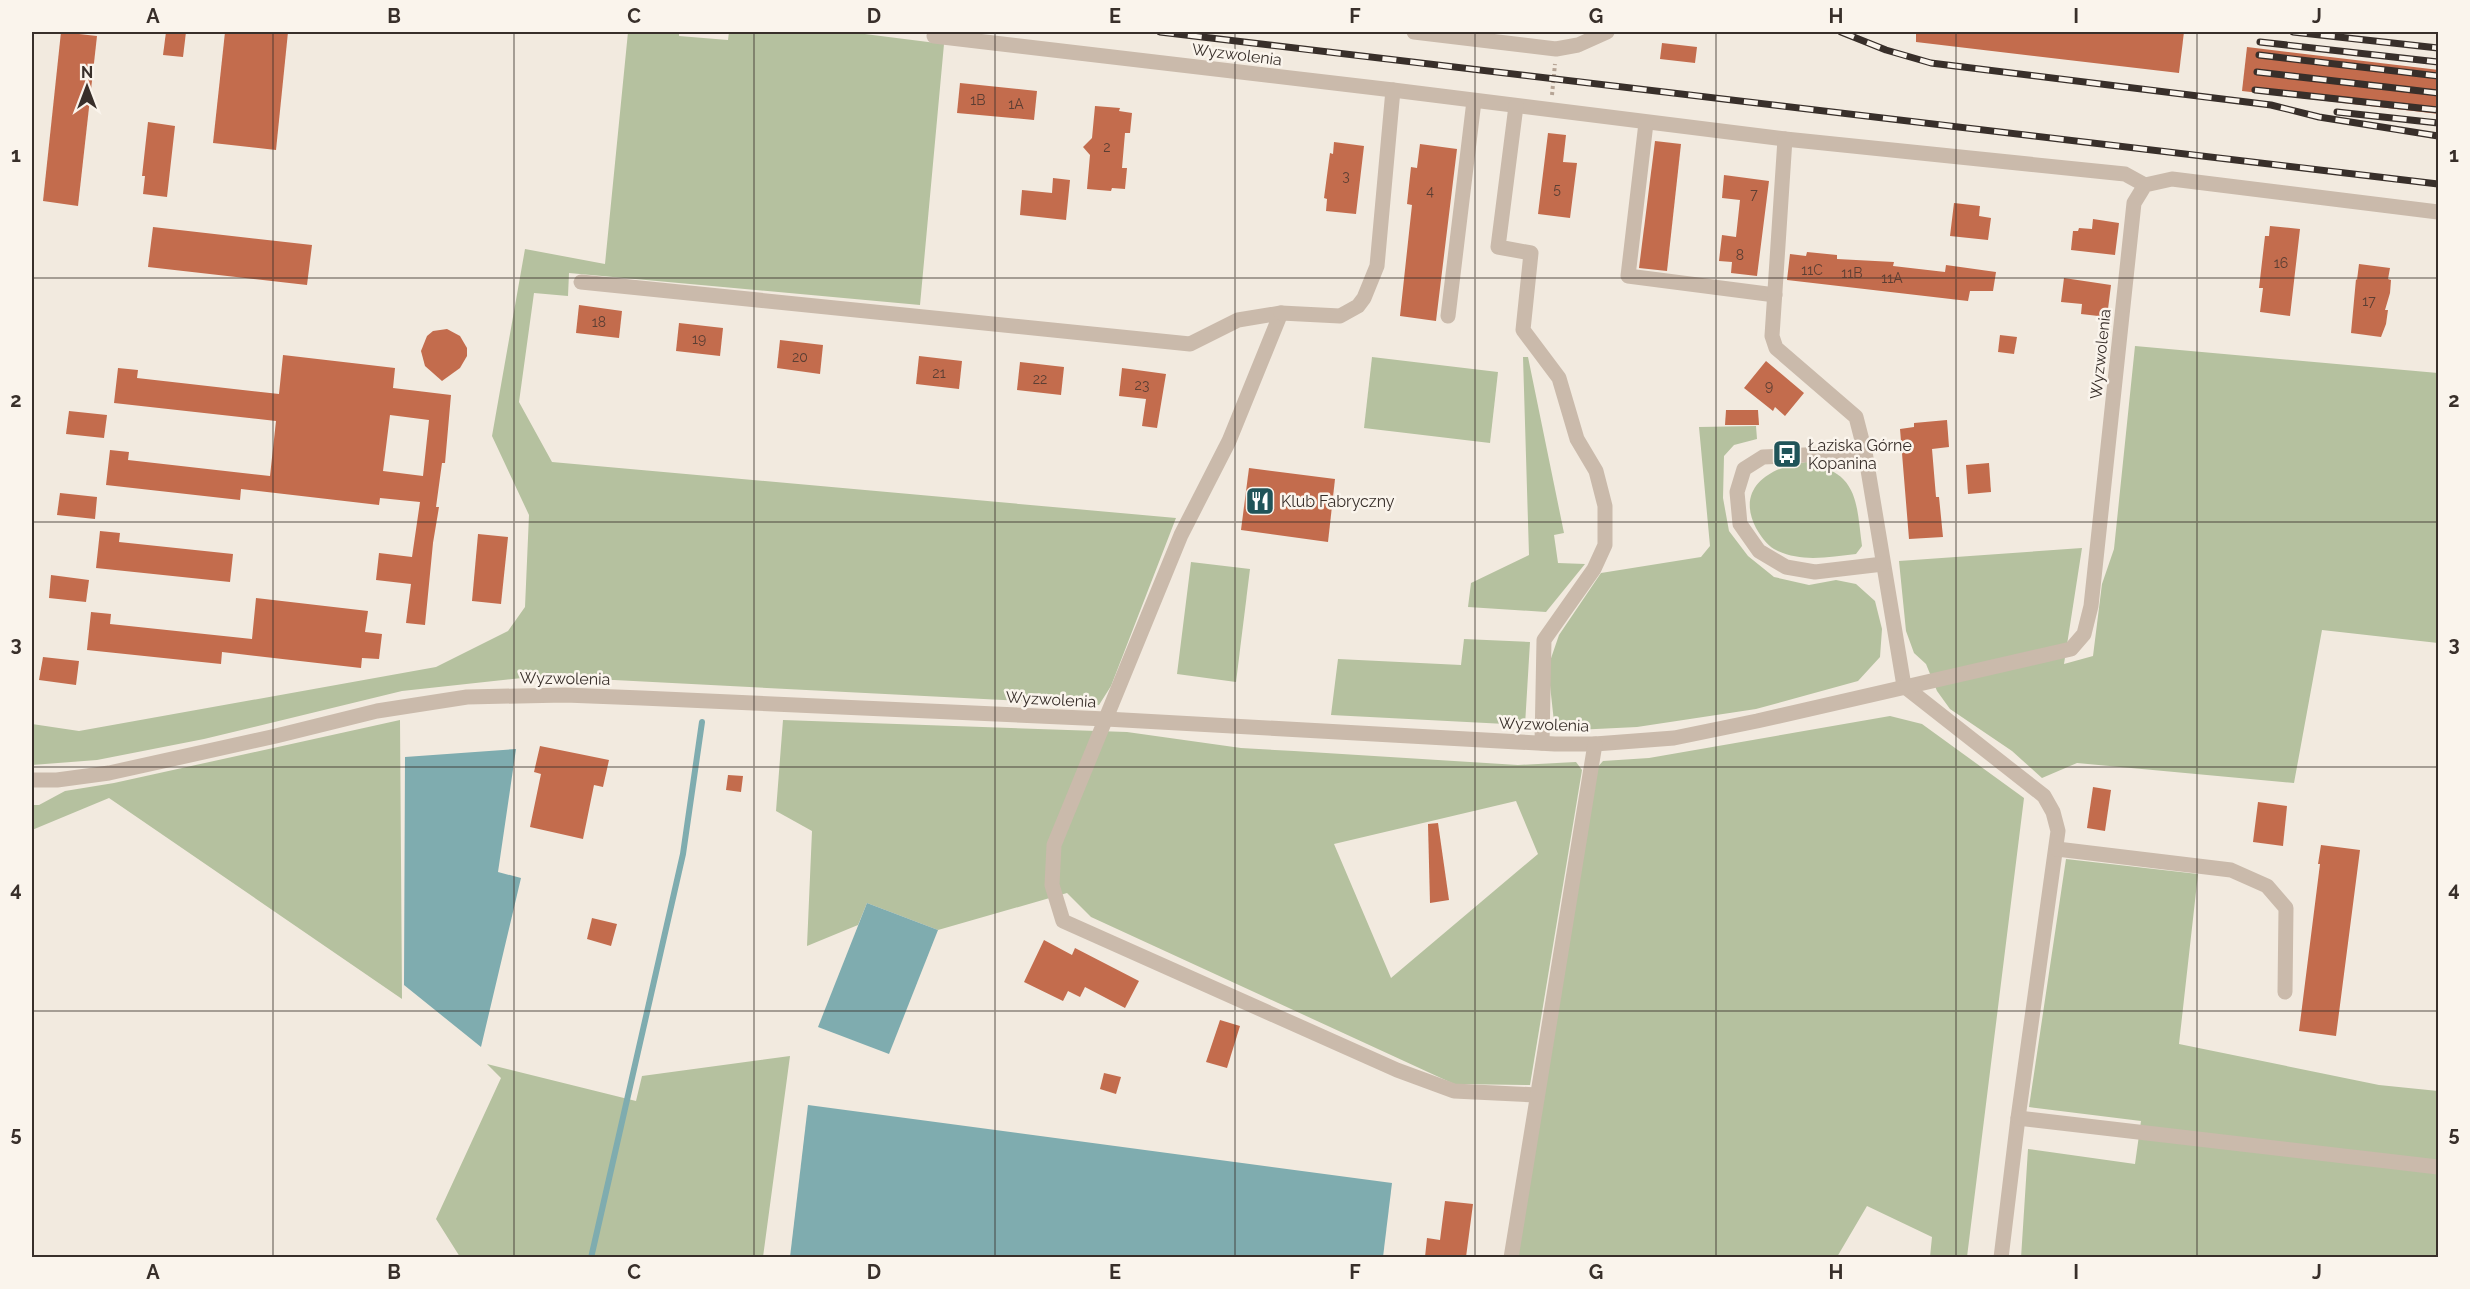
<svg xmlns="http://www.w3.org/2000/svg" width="2470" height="1289" font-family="Raleway,sans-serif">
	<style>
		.green { fill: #b5c19f; fill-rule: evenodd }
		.water { fill: #7facaf }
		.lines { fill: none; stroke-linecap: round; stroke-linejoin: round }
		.stream { stroke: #7facaf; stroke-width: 6 }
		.building { fill: #c36c4d; fill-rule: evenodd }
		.path { stroke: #b6a495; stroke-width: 4; stroke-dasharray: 3 3; stroke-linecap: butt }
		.minor { stroke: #cabaab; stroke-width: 15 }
		.rail-casing { stroke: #382f2a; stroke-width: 7 }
		.rail { stroke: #faf4ec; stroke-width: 4.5; stroke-dasharray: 14; stroke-linecap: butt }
		.grid { fill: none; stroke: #382f2a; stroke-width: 1.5; stroke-opacity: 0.55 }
		.labels { text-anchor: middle; stroke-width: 5; stroke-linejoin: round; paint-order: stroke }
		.number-label { font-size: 14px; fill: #5b3e33 }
		.street-label { font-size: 16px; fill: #382f2a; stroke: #faf4ec }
		.poi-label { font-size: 16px; fill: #382f2a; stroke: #faf4ec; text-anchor: start }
		.neatline { fill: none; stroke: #382f2a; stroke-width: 2 }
		.grid-label { font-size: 20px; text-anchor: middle; font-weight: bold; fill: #382f2a }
	</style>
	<rect width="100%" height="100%" fill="#f2eadf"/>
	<g class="green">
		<polygon points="628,32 679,32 679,36 728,40 729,32 849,32 944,44 920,305 569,273 568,296 534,293 519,402 552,462 1176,518 1111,686 1099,705 614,680 522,678 402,691 204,739 97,760 32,765 32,724 79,731 436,667 508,631 525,607 529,515 492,436 525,249 605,264"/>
		<polygon points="2135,346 2438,373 2438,643 2322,630 2294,783 2077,763 2042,778 2012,751 1950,709 1937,691 1926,664 1914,653 1906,631 1899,561 2082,548 2064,664 2093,656 2102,584 2114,549"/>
		<polygon points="1372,357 1498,372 1490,443 1364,428"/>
		<polygon points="1523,357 1528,357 1564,533 1554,535 1558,563 1585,564 1546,612 1468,607 1471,583 1529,555"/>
		<polygon points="1756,426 1757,439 1734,445 1724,456 1723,498 1729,531 1748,556 1774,577 1809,585 1836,580 1856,584 1875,601 1882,629 1880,657 1858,681 1756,709 1637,727 1555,731 1548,667 1559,635 1601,573 1701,557 1710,546 1699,427"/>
		<path d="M1806,462C1859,473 1856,501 1862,546L1856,554C1829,557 1799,563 1774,549C1767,545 1760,535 1756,528C1735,487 1771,467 1806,462Z"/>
		<polygon points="1191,562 1250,569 1236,682 1177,674"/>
		<polygon points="1464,639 1530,642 1525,725 1331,715 1338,659 1461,665"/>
		<polygon points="1890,716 1922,724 2024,798 1967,1257 1930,1257 1932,1237 1867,1206 1837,1257 1517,1258 1595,770 1603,761 1649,758"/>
		<polygon points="400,720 402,999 109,798 32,830 32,805 39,805 65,791 114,783"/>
		<path d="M783,720L1127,732L1241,748L1294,751L1518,765L1576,762L1582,770L1530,1085L1454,1084L1091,917L1067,893L938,930L867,903L858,925L807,946L812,831L776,811ZM1516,801L1538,854L1391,978L1334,844Z"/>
		<polygon points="2066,859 2198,874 2179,1044 2379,1085 2438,1091 2438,1257 2021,1258 2028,1149 2135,1164 2141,1121 2029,1107"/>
		<polygon points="790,1056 763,1257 460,1257 436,1219 501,1078 487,1064 636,1101 642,1076"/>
	</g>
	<g class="water">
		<polygon points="516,749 498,872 521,878 481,1047 404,985 405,757"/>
		<polygon points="867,903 938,930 889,1054 818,1027"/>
		<polygon points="808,1105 1392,1183 1383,1257 790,1257"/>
	</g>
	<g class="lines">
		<polyline class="stream" points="591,1258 683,854 702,722"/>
	</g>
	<g class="building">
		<polygon points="61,32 97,36 78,206 43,201"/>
		<polygon points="166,32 186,32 183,57 163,55"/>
		<polygon points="225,32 288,32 276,150 213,143"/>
		<polygon points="1916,32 2184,32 2179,73 1916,42"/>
		<polygon points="1662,43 1697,47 1695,63 1660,59"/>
		<polygon points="2247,47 2439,70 2439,114 2242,91"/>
		<polygon points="960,83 1037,91 1034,120 957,113"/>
		<polygon points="1095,106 1120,108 1119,111 1132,113 1130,133 1125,133 1122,168 1127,168 1125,189 1112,188 1111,191 1087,189 1090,155 1083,147 1092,138"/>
		<polygon points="148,122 175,126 167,197 143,194 145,176 142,176"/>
		<polygon points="1548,133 1566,135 1563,162 1577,163 1570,218 1538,214"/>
		<polygon points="1655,141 1681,144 1667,271 1639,268"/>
		<polygon points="1334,142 1364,146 1356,214 1326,211 1327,199 1324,198 1330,153 1333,154"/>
		<polygon points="1420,144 1457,149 1436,321 1400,316 1412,205 1407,204 1411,167 1417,168"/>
		<polygon points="1724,175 1769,181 1757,276 1731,273 1732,262 1719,261 1722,235 1736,237 1740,200 1722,198"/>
		<polygon points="1053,178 1070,180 1066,220 1020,215 1022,190 1052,193"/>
		<polygon points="1954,203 1980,206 1979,216 1991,218 1988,240 1950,236"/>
		<polygon points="2093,219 2119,223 2115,255 2071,250 2073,231 2078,231 2079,228 2092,229"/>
		<polygon points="2270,226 2300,229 2290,316 2260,312 2263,288 2259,288 2265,236 2269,236"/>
		<polygon points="153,227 312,245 307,285 148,267"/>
		<polygon points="1807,252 1837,255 1837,259 1894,262 1893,266 1945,272 1946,265 1996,272 1993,291 1970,291 1968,301 1787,280 1790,254 1806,256"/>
		<polygon points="2359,264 2390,268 2388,279 2391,280 2390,293 2385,310 2388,310 2386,324 2381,337 2351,333 2356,279 2357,280"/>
		<polygon points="2064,278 2111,285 2107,317 2081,314 2082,304 2061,302"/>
		<polygon points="579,305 622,311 619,338 576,333"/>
		<polygon points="679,323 723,328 720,356 676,351"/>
		<polygon points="447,329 460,336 467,348 467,356 460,368 442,381 425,366 421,351 427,336 433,331"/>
		<polygon points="2000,335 2017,337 2014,354 1998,352"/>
		<polygon points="780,340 823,345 820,374 777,368"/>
		<path d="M283,355L395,368L393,388L451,395L445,463H442L436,507H439L433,543L425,625L406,623L411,584L376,580L379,553L412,557L420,502L380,498L379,505L241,489L240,500L106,485L110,450L129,452L128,460L270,476L276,421L114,403L118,368L138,370L137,378L279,394ZM390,415L429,420L423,476L383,471Z"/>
		<polygon points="919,356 962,361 959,389 916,384"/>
		<polygon points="1766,361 1804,393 1785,416 1775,407 1773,411 1744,388"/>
		<polygon points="1020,362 1064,367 1061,395 1017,390"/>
		<polygon points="1122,368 1166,374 1157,428 1142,426 1146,399 1119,396"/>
		<polygon points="1726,410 1758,410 1759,425 1725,425"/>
		<polygon points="69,411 107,415 104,438 66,434"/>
		<polygon points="1947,420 1949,447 1932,449 1936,497 1939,497 1943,537 1909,539 1900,429 1914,427 1914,423"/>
		<polygon points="1989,463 1991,492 1968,494 1966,465"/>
		<polygon points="1249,468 1335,479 1328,542 1241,530"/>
		<polygon points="60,493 97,497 95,519 57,515"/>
		<polygon points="100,531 120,533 119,542 233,554 230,582 96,568"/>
		<polygon points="478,534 508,537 501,604 472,601"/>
		<polygon points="51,575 89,580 86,602 49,598"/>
		<polygon points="256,598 368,611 365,632 382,634 379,659 362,658 361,668 222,652 221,664 87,650 91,612 111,614 110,624 252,639"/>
		<polygon points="43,657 79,661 76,685 39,680"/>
		<polygon points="540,746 609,760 603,787 594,785 583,839 530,827 541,774 534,772"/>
		<polygon points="728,775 743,776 741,792 726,790"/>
		<polygon points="2093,787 2111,790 2105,831 2087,828"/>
		<polygon points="2258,802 2287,806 2283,846 2253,842"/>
		<polygon points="1438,823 1449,900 1430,903 1428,824"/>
		<polygon points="2321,845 2360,850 2336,1036 2299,1031 2320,864 2318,864"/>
		<polygon points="592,918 617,924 611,946 587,939"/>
		<polygon points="1044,940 1072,955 1075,948 1139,981 1125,1008 1085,987 1080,997 1068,991 1063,1001 1024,982"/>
		<polygon points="1220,1020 1240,1026 1227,1068 1206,1062"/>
		<polygon points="1104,1073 1121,1077 1116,1094 1100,1089"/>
		<polygon points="1445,1201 1473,1204 1466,1257 1425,1257 1427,1238 1440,1240"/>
	</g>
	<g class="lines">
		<g class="path">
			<polyline points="1195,51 1197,32"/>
			<polyline points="1552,95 1555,64"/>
		</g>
		<g class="minor">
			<polyline points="1414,32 1556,49 1578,45 1607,32"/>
			<polyline points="934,36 1393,90 1785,139 2125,174 2145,185"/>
			<polyline points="1516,106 1498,247 1531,253 1523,330 1559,378 1577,439 1596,471 1605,506 1605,545 1594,569 1544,640 1542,743"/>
			<polyline points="1646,123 1628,276 1775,295"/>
			<polyline points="1785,139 1772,336 1776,348 1856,417 1865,452 1904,686"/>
			<polyline points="581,282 1190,344 1238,320 1281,313 1229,441 1181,535 1054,845 1052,885 1063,921 1397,1070 1454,1091 1537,1095"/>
			<polyline points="1281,313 1340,316 1358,306 1364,298 1377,266 1393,90"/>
			<polyline points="1448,316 1474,101"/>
			<polyline points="1865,452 1763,457 1744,469 1737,492 1740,524 1759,551 1786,567 1815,572 1883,564"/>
			<polyline points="1904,686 2044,796 2053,812 2058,831 2018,1118 2001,1258"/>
			<polyline points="32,780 57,780 109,773 276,736 377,711 467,697 565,695 642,698 1106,719 1555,744 1595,744 1674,738 1757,721 2071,649 2084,634 2091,606 2134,203 2145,185 2172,179 2438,212"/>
			<polyline points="2057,849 2231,870 2267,886 2286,908 2285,992"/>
			<polyline points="2018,1118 2438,1167"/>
			<polyline points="1511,1258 1595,744"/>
		</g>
		<g class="rail-casing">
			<g id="rail">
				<polyline points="1160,32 2438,184"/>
				<polyline points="1841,32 1886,50 1931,63 2271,105 2319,117 2438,136"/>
				<polyline points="2293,32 2438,48"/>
				<polyline points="2260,42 2438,62"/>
				<polyline points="2259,55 2438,76"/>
				<polyline points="2257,72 2438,93"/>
				<polyline points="2255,90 2438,110"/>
				<polyline points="2337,112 2438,123"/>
			</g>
		</g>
		<use href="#rail" class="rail"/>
	</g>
	<path class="grid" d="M273,32V1258M514,32V1258M754,32V1258M995,32V1258M1235,32V1258M1475,32V1258M1716,32V1258M1956,32V1258M2197,32V1258M32,278H2438M32,522H2438M32,767H2438M32,1011H2438"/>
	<defs>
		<g id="bus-square" transform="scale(1.5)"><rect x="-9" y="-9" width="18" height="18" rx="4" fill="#205459" stroke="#faf4ec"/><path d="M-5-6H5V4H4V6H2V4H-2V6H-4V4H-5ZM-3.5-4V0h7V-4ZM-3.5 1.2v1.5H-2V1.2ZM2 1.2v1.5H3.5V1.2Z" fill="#fff"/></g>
		<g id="restaurant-square" transform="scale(1.5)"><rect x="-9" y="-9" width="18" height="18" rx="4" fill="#205459" stroke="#faf4ec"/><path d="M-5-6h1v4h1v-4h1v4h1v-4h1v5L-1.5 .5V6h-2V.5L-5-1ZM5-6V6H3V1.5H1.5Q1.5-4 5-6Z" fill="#fff"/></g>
	</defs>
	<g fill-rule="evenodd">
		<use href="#bus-square" x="1787" y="454"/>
		<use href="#restaurant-square" x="1260" y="501"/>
	</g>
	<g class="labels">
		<g class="number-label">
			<text x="978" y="105">1B</text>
			<text x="1016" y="109">1A</text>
			<text x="1107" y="152">2</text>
			<text x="1346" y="181">3</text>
			<text x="1557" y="194">5</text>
			<text x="1430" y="196">4</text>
			<text x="1754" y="199">7</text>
			<text x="1740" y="260">8</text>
			<text x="2281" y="268">16</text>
			<text x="1812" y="275">11C</text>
			<text x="1852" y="278">11B</text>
			<text x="1892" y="283">11A</text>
			<text x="2369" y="306">17</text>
			<text x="599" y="327">18</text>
			<text x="699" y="344">19</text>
			<text x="800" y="362">20</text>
			<text x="939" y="378">21</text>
			<text x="1040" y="384">22</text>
			<text x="1142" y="390">23</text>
			<text x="1769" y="391">9</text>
		</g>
		<g class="street-label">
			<text transform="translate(1237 54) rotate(7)" y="6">Wyzwolenia</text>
			<text transform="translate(2100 354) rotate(-84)" y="6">Wyzwolenia</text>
			<text transform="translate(565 678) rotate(1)" y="6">Wyzwolenia</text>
			<text transform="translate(1051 699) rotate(3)" y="6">Wyzwolenia</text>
			<text transform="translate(1544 724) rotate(2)" y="6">Wyzwolenia</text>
		</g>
		<g class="poi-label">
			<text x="1808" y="451">Łaziska Górne<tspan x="1808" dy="18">Kopanina</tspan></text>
			<text x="1281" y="507">Klub Fabryczny</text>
		</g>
	</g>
	<rect width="2470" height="1289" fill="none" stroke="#faf4ec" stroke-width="66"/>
	<g transform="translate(87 87)" stroke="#faf4ec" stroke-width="4.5" paint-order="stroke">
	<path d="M0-4.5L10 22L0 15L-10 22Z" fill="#382f2a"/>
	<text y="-9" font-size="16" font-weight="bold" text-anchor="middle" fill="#382f2a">N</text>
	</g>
	<rect x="33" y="33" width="2404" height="1223" class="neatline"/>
	<g class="grid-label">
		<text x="153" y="23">A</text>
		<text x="394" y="23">B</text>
		<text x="634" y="23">C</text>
		<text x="874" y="23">D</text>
		<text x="1115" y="23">E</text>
		<text x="1355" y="23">F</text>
		<text x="1596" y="23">G</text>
		<text x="1836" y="23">H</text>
		<text x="2076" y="23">I</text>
		<text x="2317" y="23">J</text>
		<text x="16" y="162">1</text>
		<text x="2454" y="162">1</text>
		<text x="16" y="407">2</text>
		<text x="2454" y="407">2</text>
		<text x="16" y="651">3</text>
		<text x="2454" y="651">3</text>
		<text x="16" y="896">4</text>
		<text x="2454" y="896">4</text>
		<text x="16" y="1141">5</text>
		<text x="2454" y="1141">5</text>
		<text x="153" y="1279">A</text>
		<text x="394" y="1279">B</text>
		<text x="634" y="1279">C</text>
		<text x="874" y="1279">D</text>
		<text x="1115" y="1279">E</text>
		<text x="1355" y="1279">F</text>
		<text x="1596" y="1279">G</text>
		<text x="1836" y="1279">H</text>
		<text x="2076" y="1279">I</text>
		<text x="2317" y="1279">J</text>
	</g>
</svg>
